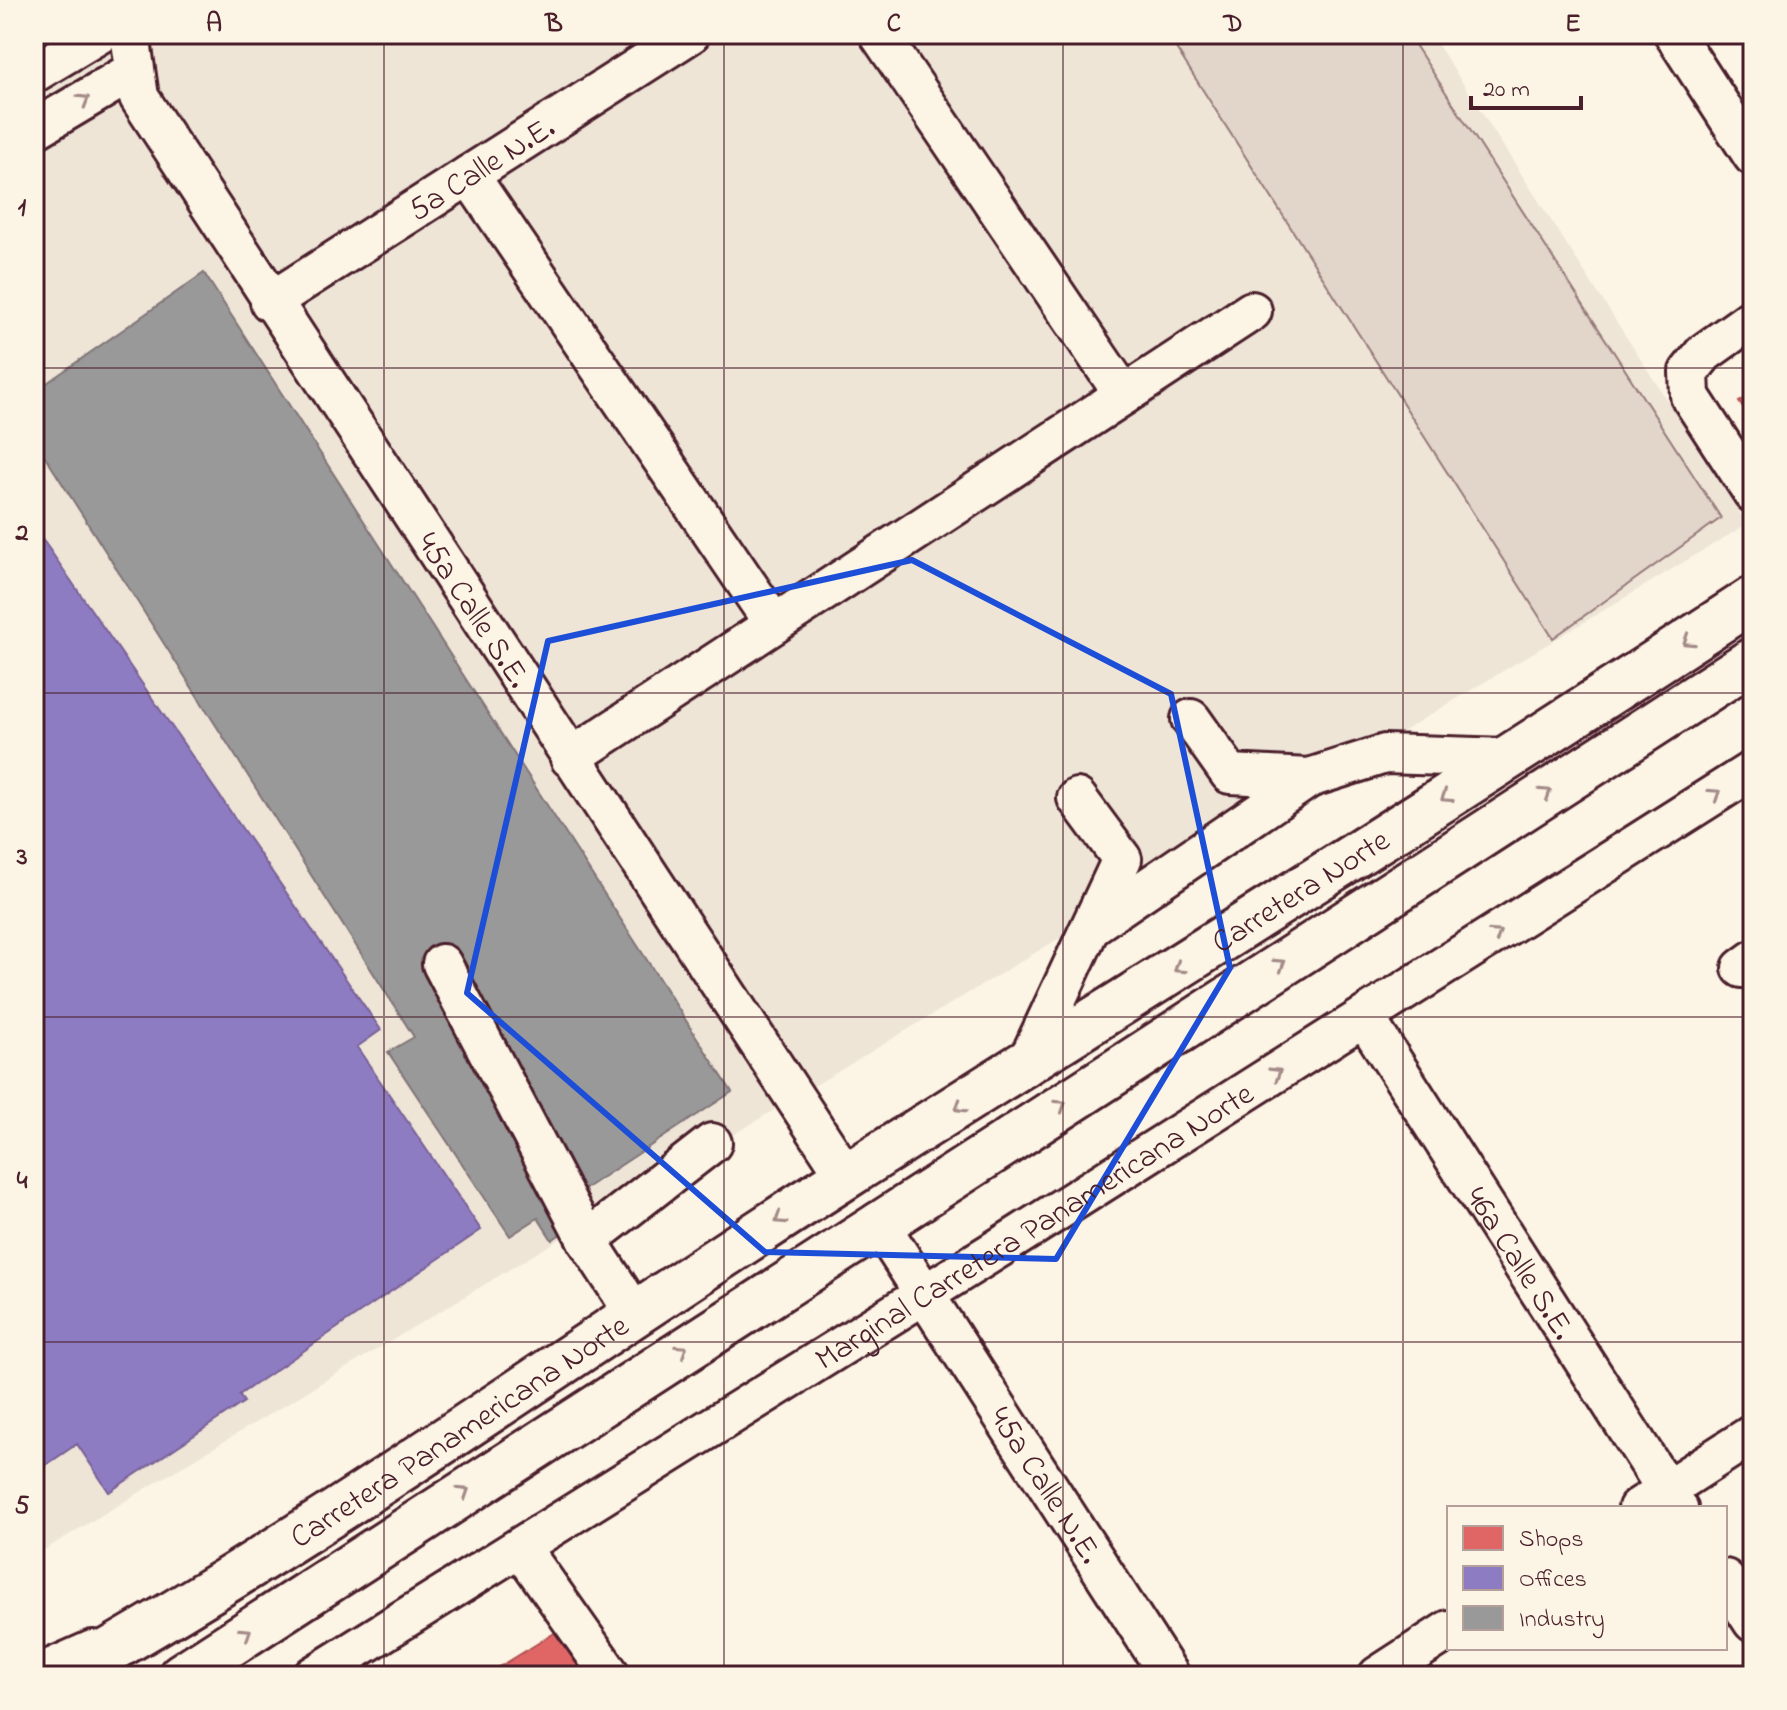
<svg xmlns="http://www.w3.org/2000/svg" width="1787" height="1710" font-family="'Indie Flower',sans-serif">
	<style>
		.built { fill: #eee5d7 }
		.green { fill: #e2d5ca; stroke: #967a7a; stroke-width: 2 }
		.shops { fill: #e06666; stroke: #b35154; stroke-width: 2 }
		.offices { fill: #8e7cc3; stroke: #7a6095; stroke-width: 2 }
		.industry { fill: #999; stroke: #817478; stroke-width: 2 }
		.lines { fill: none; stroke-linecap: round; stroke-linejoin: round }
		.minor-casing { stroke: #4a1f2b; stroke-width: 44 }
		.highway-casing { stroke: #4a1f2b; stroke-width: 50 }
		.minor { stroke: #fcf5e5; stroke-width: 38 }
		.highway { stroke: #fcf5e5; stroke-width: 44 }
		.oneway { stroke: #a38a88 }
		.marked { fill: none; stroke: #1d4ed8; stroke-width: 6; stroke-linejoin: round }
		.grid { fill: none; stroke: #4a1f2b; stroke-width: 2; stroke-opacity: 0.55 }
		.labels { text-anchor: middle; stroke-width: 8; stroke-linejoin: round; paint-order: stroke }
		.street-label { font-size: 32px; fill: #4a1f2b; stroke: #fcf5e5 }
		.neatline { fill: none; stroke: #4a1f2b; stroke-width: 3 }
		.grid-label { font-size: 26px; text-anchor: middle; font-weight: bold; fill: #4a1f2b }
	</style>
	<rect width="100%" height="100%" fill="#fcf5e5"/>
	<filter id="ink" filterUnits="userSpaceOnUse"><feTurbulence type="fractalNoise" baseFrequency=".0125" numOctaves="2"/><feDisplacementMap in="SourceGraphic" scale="16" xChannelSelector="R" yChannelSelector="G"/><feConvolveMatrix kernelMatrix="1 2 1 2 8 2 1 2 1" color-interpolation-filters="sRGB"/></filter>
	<g filter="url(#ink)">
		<polygon class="built" points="34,34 1431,34 1747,524 34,1556"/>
		<polygon class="green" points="1167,34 1408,34 1721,518 1553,638"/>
		<g class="shops">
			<polygon points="1753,393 1753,423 1739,402"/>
			<polygon points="556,1632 585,1676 485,1676"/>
		</g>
		<polygon class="offices" points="34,527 381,1030 357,1047 481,1230 239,1395 244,1402 109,1492 77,1444 34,1473 34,1337 48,1328 34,1308"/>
		<polygon class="industry" points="204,273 732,1092 568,1200 581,1219 552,1240 538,1218 510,1236 388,1052 414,1037 34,439 34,392"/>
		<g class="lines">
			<g class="minor-casing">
				<g id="minor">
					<path id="s1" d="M130,34L139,97L846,1176"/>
					<polyline points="879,34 1124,395"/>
					<polyline points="1674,34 1753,156"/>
					<polyline points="34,73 99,34"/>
					<polyline points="34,130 135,70"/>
					<polyline points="469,175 774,624"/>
					<path id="s2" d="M270,302L690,34"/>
					<polyline points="1753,318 1704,353 1689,372 1690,396 1753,493"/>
					<polyline points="1191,719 1230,774 1309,778 1385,754 1507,758"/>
					<polyline points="570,758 1252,311"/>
					<polyline points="1093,925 1309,778"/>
					<polyline points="442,964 587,1240 635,1314"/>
					<polyline points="1742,968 1753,960"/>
					<path id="s3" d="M1365,1018L1678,1508"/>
					<polyline points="1025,1067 1122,859 1077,798"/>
					<path id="s4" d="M878,1222L1170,1676"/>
					<polyline points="587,1240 712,1143"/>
					<polyline points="1638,1508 1753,1434"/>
					<polyline points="521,1548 611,1676"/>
					<polyline points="1725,1579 1753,1622"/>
					<polyline points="34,1676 93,1650"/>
					<path id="s5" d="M313,1676L1018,1236L1753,770"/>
					<polyline points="1378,1676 1449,1630"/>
				</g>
			</g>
			<g class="highway-casing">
				<g id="highway">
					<path id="s6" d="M65,1676C334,1525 584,1342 845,1177C1148,985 1453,796 1753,599"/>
					<polyline points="181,1676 1753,660"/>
				</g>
			</g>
			<use href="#minor" class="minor"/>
			<use href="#highway" class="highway"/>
		</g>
		<defs><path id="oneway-chevron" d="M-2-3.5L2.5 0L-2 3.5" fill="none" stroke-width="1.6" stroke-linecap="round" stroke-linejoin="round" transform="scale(2)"/></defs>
		<g class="oneway">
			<use href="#oneway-chevron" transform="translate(84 100) rotate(-31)"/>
			<use href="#oneway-chevron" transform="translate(1688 641) rotate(147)"/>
			<use href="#oneway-chevron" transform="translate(1546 793) rotate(-33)"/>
			<use href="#oneway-chevron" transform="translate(1715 794) rotate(-33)"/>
			<use href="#oneway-chevron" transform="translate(1446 797) rotate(147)"/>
			<use href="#oneway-chevron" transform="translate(1496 934) rotate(-33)"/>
			<use href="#oneway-chevron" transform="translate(1280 964) rotate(-33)"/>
			<use href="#oneway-chevron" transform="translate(1179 968) rotate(147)"/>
			<use href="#oneway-chevron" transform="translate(1276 1073) rotate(-32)"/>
			<use href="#oneway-chevron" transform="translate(1061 1105) rotate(-33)"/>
			<use href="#oneway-chevron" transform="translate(960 1107) rotate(148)"/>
			<use href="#oneway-chevron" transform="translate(780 1219) rotate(147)"/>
			<use href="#oneway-chevron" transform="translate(682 1350) rotate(-33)"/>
			<use href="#oneway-chevron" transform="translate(464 1492) rotate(-33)"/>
			<use href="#oneway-chevron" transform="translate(246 1633) rotate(-33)"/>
		</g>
	</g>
	<path class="marked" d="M912,560L1171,694L1230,968L1056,1259L765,1252L467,993L548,641Z"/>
	<path class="grid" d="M384,34V1676M724,34V1676M1063,34V1676M1403,34V1676M34,368H1753M34,693H1753M34,1017H1753M34,1342H1753"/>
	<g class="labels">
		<g class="street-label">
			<text dy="11" stroke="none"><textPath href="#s2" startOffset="250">5a Calle N.E.</textPath></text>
			<text dy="11" stroke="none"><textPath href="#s1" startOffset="676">45a Calle S.E.</textPath></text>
			<text dy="11" stroke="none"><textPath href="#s6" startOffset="1464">Carretera Norte</textPath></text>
			<text dy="11" stroke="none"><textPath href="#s5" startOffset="850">Marginal Carretera Panamericana Norte</textPath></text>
			<text dy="11" stroke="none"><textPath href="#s3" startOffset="290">46a Calle S.E.</textPath></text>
			<text dy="11" stroke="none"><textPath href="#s6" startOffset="464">Carretera Panamericana Norte</textPath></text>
			<text dy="11" stroke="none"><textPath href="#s4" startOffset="312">45a Calle N.E.</textPath></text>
		</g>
	</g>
	<rect width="1787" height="1710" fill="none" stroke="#fcf5e5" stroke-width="88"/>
	<rect x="1447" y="1506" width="280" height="144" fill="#fcf5e5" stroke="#b59f9b" stroke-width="2"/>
	<rect x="1463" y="1526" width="40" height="24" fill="#e06666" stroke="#b59f9b" stroke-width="2"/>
	<text x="1519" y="1546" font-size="24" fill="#4a1f2b">Shops</text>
	<rect x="1463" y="1566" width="40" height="24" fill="#8e7cc3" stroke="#b59f9b" stroke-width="2"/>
	<text x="1519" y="1586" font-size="24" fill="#4a1f2b">Offices</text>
	<rect x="1463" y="1606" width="40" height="24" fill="#999999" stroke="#b59f9b" stroke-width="2"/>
	<text x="1519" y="1626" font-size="24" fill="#4a1f2b">Industry</text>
	<path d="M1471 96v12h110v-12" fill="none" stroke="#4a1f2b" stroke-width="4"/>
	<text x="1483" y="96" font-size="24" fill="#4a1f2b" stroke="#fcf5e5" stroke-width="6" paint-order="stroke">20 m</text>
	<rect x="44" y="44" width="1699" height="1622" class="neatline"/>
	<g class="grid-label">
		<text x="214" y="31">A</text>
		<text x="554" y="31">B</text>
		<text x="894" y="31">C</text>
		<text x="1233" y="31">D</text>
		<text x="1573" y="31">E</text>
		<text x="22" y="215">1</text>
		<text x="22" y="540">2</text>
		<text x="22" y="864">3</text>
		<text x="22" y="1188">4</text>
		<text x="22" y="1513">5</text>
	</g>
</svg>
